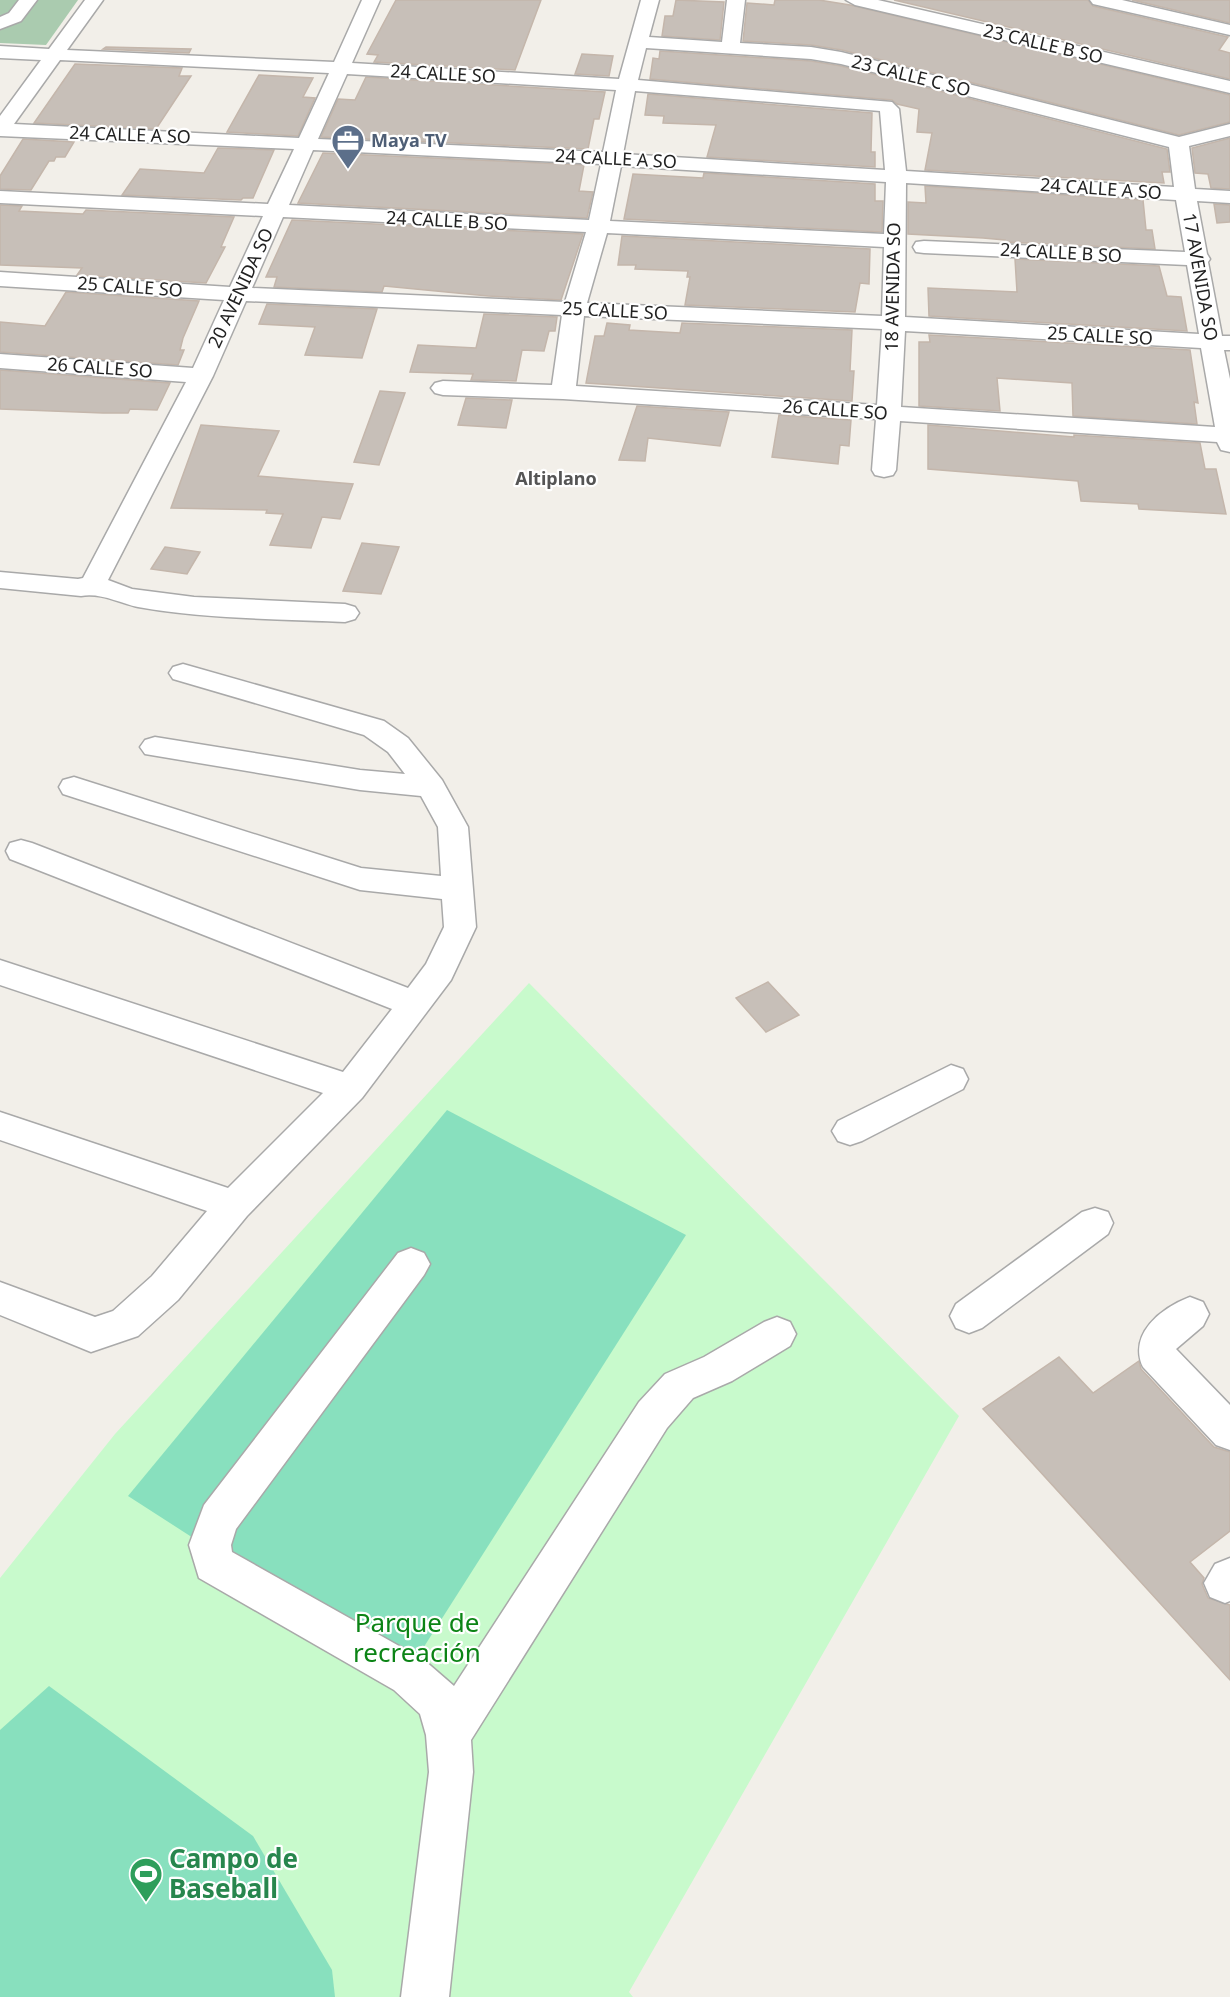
<svg xmlns="http://www.w3.org/2000/svg" width="1230" height="1997" font-family="'Noto Sans',sans-serif">
	<style>
		.cemetery { fill: #aacbaf }
		.park { fill: #c8facc }
		.pitch { fill: #88e0be }
		.building { fill: #c7bfb8; stroke: #c4b6ab; stroke-width: 1.5 }
		.lines { fill: none; stroke-linecap: round; stroke-linejoin: round }
		.minor-casing { stroke: #a9a9a9; stroke-width: 3 }
		.minor { fill: #fff; fill-rule: evenodd }
		.labels { text-anchor: middle; stroke-width: 4.5; stroke-linejoin: round; paint-order: stroke }
		.far-street-label { font-size: 18px; fill: #222; stroke: #fff }
		.far-service-label { font-size: 18px; font-weight: bold; fill: #4e5e75; stroke: #fff; text-anchor: start }
		.far-neighbourhood-label { font-size: 18px; font-weight: bold; fill: #555; stroke: #fff }
		.near-park-label { font-size: 26px; fill: #0c8416; stroke: #fff }
		.near-leisure-label { font-size: 26px; font-weight: bold; fill: #27864d; stroke: #fff; text-anchor: start }
	</style>
	<rect width="100%" height="100%" fill="#f2efe9"/>
	<polygon class="cemetery" points="0,0 78,0 46,45 0,43"/>
	<polygon class="park" points="529,983 959,1416 629,1992 633,1997 0,1997 0,1578 115,1434"/>
	<g class="pitch">
		<polygon points="447,1110 686,1235 406,1675 128,1496"/>
		<polygon points="49,1686 253,1836 332,1970 335,1997 0,1997 0,1730"/>
	</g>
	<g class="building">
		<polygon points="396,0 541,0 515,70 374,62 378,55 367,54"/>
		<polygon points="676,0 724,2 720,40 662,36 665,16 673,16"/>
		<polygon points="775,0 819,0 850,5 1230,95 1230,122 1179,135 842,50 811,45 743,41 747,3 774,5"/>
		<polygon points="894,0 1088,0 1093,6 1228,37 1219,50 1230,53 1230,79"/>
		<polygon points="1132,0 1230,0 1230,23"/>
		<polygon points="106,47 191,49 189,53 103,49"/>
		<polygon points="660,51 811,61 841,66 1167,149 1170,172 1162,172 1164,183 925,170 932,133 917,132 919,109 897,104 892,100 650,79 653,58 659,59"/>
		<polygon points="582,54 613,56 609,76 575,74"/>
		<polygon points="75,64 182,68 179,76 191,76 156,129 34,123"/>
		<polygon points="259,75 313,78 303,97 315,98 298,136 227,132"/>
		<polygon points="366,77 605,92 599,119 594,119 588,149 321,137 338,99 355,100"/>
		<polygon points="648,94 872,113 871,152 875,152 875,167 707,157 716,125 663,123 664,116 645,115"/>
		<polygon points="1230,138 1230,189 1211,188 1208,174 1195,173 1192,148"/>
		<polygon points="23,139 74,142 65,157 56,157 54,161 49,161 31,190 0,189 0,176"/>
		<polygon points="218,148 274,150 253,198 243,198 241,200 122,195 140,169 204,173"/>
		<polygon points="323,153 584,165 579,191 593,192 587,218 298,203"/>
		<polygon points="704,173 875,184 875,201 883,201 882,232 624,219 633,174 703,178"/>
		<polygon points="925,186 1143,200 1146,230 1152,230 1155,249 1005,242 1005,240 983,238 908,234 908,202 926,203"/>
		<polygon points="1214,204 1230,205 1230,222 1217,223"/>
		<polygon points="0,205 22,206 19,211 83,214 86,210 234,217 221,247 225,247 206,283 77,275 82,268 0,265"/>
		<polygon points="292,220 583,234 561,300 488,296 384,286 382,292 274,287 277,277 266,277"/>
		<polygon points="622,236 870,249 869,284 860,283 855,312 685,305 690,277 687,277 688,271 635,269 636,265 618,265"/>
		<polygon points="1015,259 1159,266 1167,296 1181,297 1187,331 929,316 928,288 1017,292"/>
		<polygon points="66,292 199,301 183,338 180,350 184,350 178,365 0,352 0,322 45,326"/>
		<polygon points="267,304 377,309 362,358 305,355 315,327 259,324"/>
		<polygon points="484,314 557,317 555,331 549,331 544,351 522,350 516,381 471,380 473,374 410,372 418,345 476,348"/>
		<polygon points="607,323 630,325 629,330 680,333 682,323 852,330 850,371 854,371 852,401 586,383 595,336 604,336"/>
		<polygon points="929,335 1190,350 1198,403 1194,402 1197,424 1073,416 1072,383 997,378 1000,411 919,406 919,342 930,342"/>
		<polygon points="0,370 170,383 157,410 130,409 128,413 103,413 0,409"/>
		<polygon points="380,391 405,393 379,465 354,462"/>
		<polygon points="466,398 512,400 506,428 458,425"/>
		<polygon points="637,406 729,412 720,446 648,438 645,461 619,460"/>
		<polygon points="779,415 851,420 849,446 840,445 838,464 772,457"/>
		<polygon points="201,425 279,431 258,476 353,484 340,519 322,517 311,548 270,545 283,514 266,513 267,510 171,508"/>
		<polygon points="928,425 1074,437 1074,435 1200,443 1205,469 1216,469 1226,514 1139,509 1138,504 1081,501 1078,481 928,469"/>
		<polygon points="362,543 399,547 381,594 343,591"/>
		<polygon points="165,547 200,552 187,574 151,569"/>
		<polygon points="768,982 799,1015 766,1032 736,998"/>
		<polygon points="1059,1357 1093,1393 1139,1361 1141,1369 1214,1447 1230,1452 1230,1531 1190,1562 1204,1578 1202,1584 1208,1598 1230,1605 1230,1680 983,1409"/>
	</g>
	<g class="lines">
		<g class="minor-casing">
			<g id="minor">
				<polygon points="19,0 37,0 21,21 0,29 0,17 9,13"/>
				<path d="M85,0H103L67,50L334,62L362,0H380L352,63L619,79L641,0H659L649,37L722,42L727,0H745L740,43L811,47L841,52L1179,137L1230,124V136L1189,146L1195,189L1230,191V203L1197,201L1207,254L1210,259L1208,262L1222,336H1230V350H1224L1230,379V452L1221,450L1217,442L900,421L896,470L893,475L884,477L875,475L872,470L876,419L563,399L443,395L435,393L431,388L435,383L443,381L552,385L562,315L246,301L213,376L108,580L132,589L194,597L345,604L355,607L359,613L355,619L345,622C276,619 206,619 138,607C120,603 99,592 81,596L0,588V572L78,579L83,578L186,382L0,368V354L193,368L224,300L0,286V272L230,287L263,216L0,203V191L268,204L294,149L0,136V116L41,60L0,58V46L49,49ZM646,48L811,59L841,64L1169,147L1174,187L906,171L899,109L892,102L638,80ZM60,60L329,73L299,138L14,124ZM347,74L616,90L603,152L318,139ZM635,91L880,111L885,170L623,154ZM313,150L601,164L589,220L289,205ZM621,166L886,182L884,234L610,221ZM906,183L1176,200L1185,252L924,241L916,242L913,247L916,252L924,253L1187,265L1199,334L905,317ZM283,217L586,232L565,302L252,288ZM607,233L884,247L882,316L587,303ZM584,316L882,329L877,405L576,386ZM905,331L1201,348L1215,427L901,407Z"/>
				<polygon points="846,0 878,0 1230,81 1230,93 855,5"/>
				<polygon points="1090,0 1122,0 1230,25 1230,35 1093,4"/>
				<polygon points="183,664 384,721 408,738 442,780 468,827 476,927 451,980 362,1098 247,1216 178,1300 138,1336 91,1352 0,1315 0,1282 95,1317 113,1311 152,1276 207,1211 0,1140 0,1112 228,1188 323,1093 0,985 0,960 343,1072 392,1009 10,859 6,851 10,843 21,840 32,843 408,988 426,964 444,927 442,899 360,890 63,794 59,787 63,780 74,777 361,868 441,876 438,827 421,796 360,790 145,754 140,747 145,740 155,737 360,770 405,774 388,752 364,735 173,679 169,673 173,667"/>
				<polygon points="951,1065 963,1069 968,1079 963,1089 862,1141 850,1145 838,1141 832,1131 838,1121"/>
				<polygon points="1095,1208 1108,1212 1113,1223 1108,1234 982,1328 969,1333 956,1328 950,1316 956,1304 1082,1212"/>
				<polygon points="411,1248 424,1253 430,1264 424,1275 236,1529 231,1545 232,1552 424,1660 454,1686 639,1402 665,1374 704,1357 764,1322 777,1317 790,1322 796,1334 790,1346 732,1381 693,1398 667,1428 471,1740 473,1772 449,1997 401,1997 429,1772 426,1735 420,1714 394,1690 199,1578 189,1545 204,1505 398,1253"/>
				<path d="M1190,1297L1203,1302L1209,1314L1203,1326L1176,1349L1230,1405V1450L1216,1445L1143,1367C1128,1334 1161,1308 1190,1297Z"/>
				<polygon points="1230,1558 1230,1601 1225,1603 1210,1597 1204,1583 1215,1564"/>
			</g>
		</g>
		<use href="#minor" class="minor"/>
	</g>
	<defs>
		<g id="office-pin" transform="scale(1.725)"><path d="M0 17L-7.5 6A9.5 9.5 0 1 1 7.5 6Z" fill="#5c6f8a" stroke="#fff"/><path d="M-6-3h4V-5.5h4V-3h4V5H-6ZM-1-4.5V-3h2v-1.5ZM-6 0V1H6V0Z" fill="#fff"/></g>
		<g id="stadium-pin" transform="scale(1.725)"><path d="M0 17L-7.5 6A9.5 9.5 0 1 1 7.5 6Z" fill="#2e9e5b" stroke="#fff"/><path d="M0-5a6.5 5 0 1 0 0 10a6.5 5 0 1 0 0-10ZM-3.5-1.8h7v3.6h-7Z" fill="#fff"/></g>
	</defs>
	<g fill-rule="evenodd">
		<use href="#office-pin" x="348" y="141"/>
		<use href="#stadium-pin" x="146" y="1874"/>
	</g>
	<g class="labels">
		<g class="far-street-label">
			<text transform="translate(1043 44) rotate(13)" y="6">23 CALLE B SO</text>
			<text transform="translate(443 74) rotate(3)" y="6">24 CALLE SO</text>
			<text transform="translate(911 76) rotate(14)" y="6">23 CALLE C SO</text>
			<text transform="translate(130 135) rotate(2)" y="6">24 CALLE A SO</text>
			<text transform="translate(616 159) rotate(3)" y="6">24 CALLE A SO</text>
			<text transform="translate(1101 189) rotate(4)" y="6">24 CALLE A SO</text>
			<text transform="translate(447 221) rotate(3)" y="6">24 CALLE B SO</text>
			<text transform="translate(1061 253) rotate(3)" y="6">24 CALLE B SO</text>
			<text transform="translate(1200 277) rotate(80)" y="6">17 AVENIDA SO</text>
			<text transform="translate(130 287) rotate(4)" y="6">25 CALLE SO</text>
			<text transform="translate(893 287) rotate(-89)" y="6">18 AVENIDA SO</text>
			<text transform="translate(241 288) rotate(-65)" y="6">20 AVENIDA SO</text>
			<text transform="translate(615 311) rotate(3)" y="6">25 CALLE SO</text>
			<text transform="translate(1100 336) rotate(3)" y="6">25 CALLE SO</text>
			<text transform="translate(100 368) rotate(4)" y="6">26 CALLE SO</text>
			<text transform="translate(835 410) rotate(4)" y="6">26 CALLE SO</text>
		</g>
		<g class="far-service-label">
			<text x="371" y="147">Maya TV</text>
		</g>
		<g class="far-neighbourhood-label">
			<text x="556" y="485">Altiplano</text>
		</g>
		<g class="near-park-label">
			<text x="417" y="1632">Parque de<tspan x="417" dy="30">recreación</tspan></text>
		</g>
		<g class="near-leisure-label">
			<text x="169" y="1868">Campo de<tspan x="169" dy="30">Baseball</tspan></text>
		</g>
	</g>
</svg>
